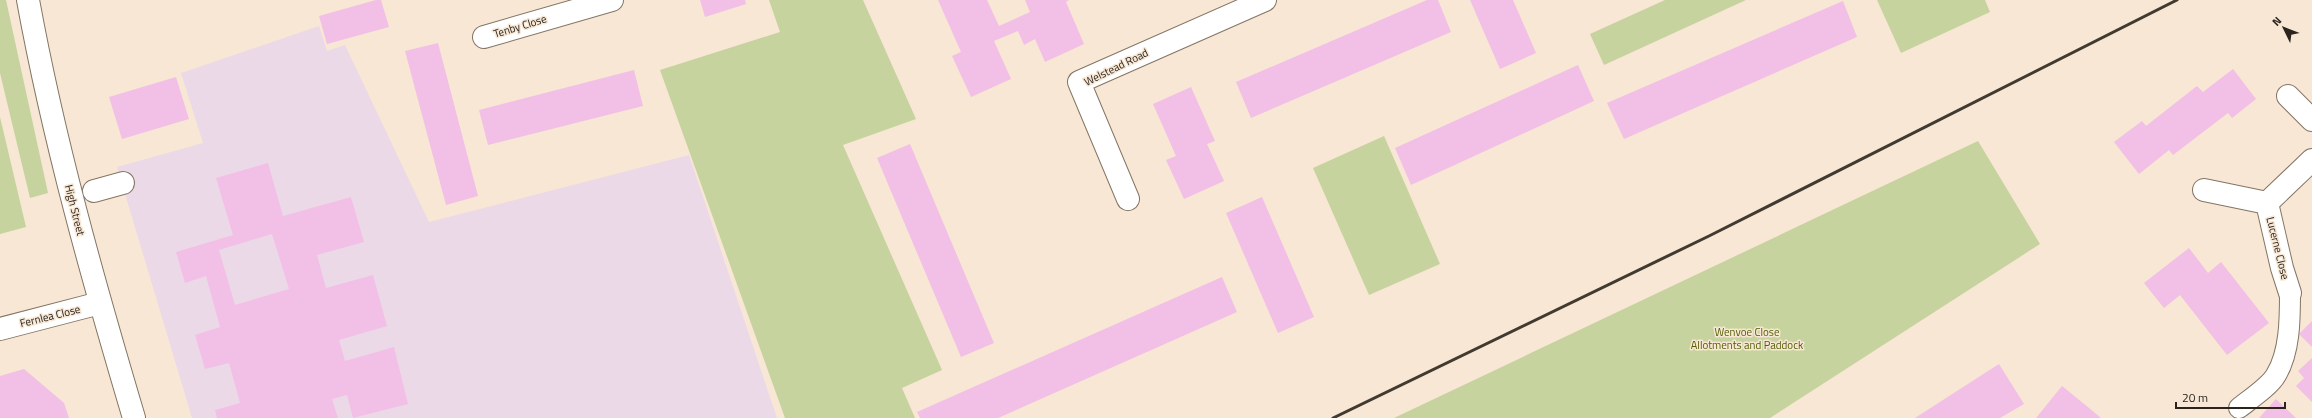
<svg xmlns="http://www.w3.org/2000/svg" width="2312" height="418" font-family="'Titillium Web',sans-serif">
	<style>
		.education { fill: #ecd9e8 }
		.green { fill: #c7d39e }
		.building { fill: #f2bfe6; fill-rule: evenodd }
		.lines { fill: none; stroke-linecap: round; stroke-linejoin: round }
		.lane-casing { stroke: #837564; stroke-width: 22 }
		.street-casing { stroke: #837564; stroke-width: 24 }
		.secondary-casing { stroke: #837564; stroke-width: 24 }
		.lane { stroke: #fff; stroke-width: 20 }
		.street { stroke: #fff; stroke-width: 22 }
		.secondary { stroke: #fff; stroke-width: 22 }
		.rail { stroke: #413a31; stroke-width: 3 }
		.labels { text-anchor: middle; stroke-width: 3; stroke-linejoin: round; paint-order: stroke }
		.street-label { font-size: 11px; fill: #2a241d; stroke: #f7e7d4 }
		.park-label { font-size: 11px; fill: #525e00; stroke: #f7e7d4 }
	</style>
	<rect width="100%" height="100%" fill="#f7e7d4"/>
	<polygon class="education" points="319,26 327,51 345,45 429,222 689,155 777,418 192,418 117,167 203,143 181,73"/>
	<g class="green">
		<polygon points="0,0 6,0 48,193 30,198 0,73"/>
		<polygon points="769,0 863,0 916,119 843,145 942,370 902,388 915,418 785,418 660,70 780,32"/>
		<polygon points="1665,0 1746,0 1604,65 1590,34"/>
		<polygon points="1877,0 1985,0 1990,12 1901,53"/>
		<polygon points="0,117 26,227 0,234"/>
		<polygon points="1384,136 1440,264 1369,295 1313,168"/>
		<polygon points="1978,141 2040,244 1770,418 1394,418"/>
	</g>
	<g class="building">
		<polygon points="376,0 381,0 389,27 327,44 319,16"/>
		<polygon points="700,0 745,0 746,4 705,17"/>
		<polygon points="938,0 987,0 999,26 1030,12 1025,0 1069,0 1066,2 1084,44 1045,62 1035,39 1024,45 1018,31 994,41 1011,79 971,97 952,56 961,52"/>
		<polygon points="1427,0 1438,0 1451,32 1251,118 1236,82"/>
		<polygon points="1470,0 1513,0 1536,53 1500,69"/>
		<polygon points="1843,1 1857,37 1624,139 1607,103"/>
		<polygon points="438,43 478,196 446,205 405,51"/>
		<polygon points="1578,65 1594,101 1411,185 1395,148"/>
		<polygon points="2233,69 2256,99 2232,118 2228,113 2173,155 2169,150 2139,174 2114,142 2142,121 2146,126 2197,86 2203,92"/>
		<polygon points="634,70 643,106 488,145 479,110"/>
		<polygon points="176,77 189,119 122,139 109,97"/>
		<polygon points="1191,87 1215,141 1207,144 1224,181 1184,199 1166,160 1176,156 1153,104"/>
		<polygon points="910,144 994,343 961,357 877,158"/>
		<path d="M268,163L283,216L351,197L364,242L317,255L326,288L373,275L387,326L339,340L345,361L394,347L408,404L353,418L347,395L332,399L338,418H217L215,410L240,403L229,363L205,369L195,335L220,327L206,276L185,283L176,252L233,235L216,178ZM272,234L289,289L235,305L219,250Z"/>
		<polygon points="1262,197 1314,317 1278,333 1226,213"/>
		<polygon points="2189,248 2208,273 2221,262 2269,323 2227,355 2180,295 2164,308 2144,283"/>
		<polygon points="1222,277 1237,312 998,418 920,418 917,412"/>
		<polygon points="2312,321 2312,347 2299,334"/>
		<polygon points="2312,358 2312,402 2296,386 2304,378 2298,371"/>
		<polygon points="1999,364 2024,404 2000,418 1915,418"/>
		<polygon points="24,369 64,403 69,418 0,418 0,376"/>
		<polygon points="2062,386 2089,408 2101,418 2036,418"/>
		<polygon points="2276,399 2296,418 2259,418"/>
	</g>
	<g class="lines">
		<g class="lane-casing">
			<path id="lane" d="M2239,408C2249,400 2270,386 2276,375C2290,352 2290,319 2290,293"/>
		</g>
		<g class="street-casing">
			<g id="street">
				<polyline points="484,37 612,0"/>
				<polyline points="2288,96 2312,120"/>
				<polyline points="2204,190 2267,203 2282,268 2290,293"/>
				<polyline points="94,191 123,183"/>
				<polyline points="1128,199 1079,82 1265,0"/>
				<polyline points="2267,203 2312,160"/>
				<polyline points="0,329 100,303"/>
			</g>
		</g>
		<g class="secondary-casing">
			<path id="secondary" d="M28,0C54,142 93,280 134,418"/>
		</g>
		<use href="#lane" class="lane"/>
		<use href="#street" class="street"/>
		<use href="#secondary" class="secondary"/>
		<polyline class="rail" points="1333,418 1709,236 2177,0"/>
	</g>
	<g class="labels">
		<g class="street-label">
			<text transform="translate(520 26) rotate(-17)" y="4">Tenby Close</text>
			<text transform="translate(1116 67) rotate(-26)" y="4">Welstead Road</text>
			<text transform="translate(75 210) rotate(76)" y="4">High Street</text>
			<text transform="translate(2278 248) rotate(76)" y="4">Lucerne Close</text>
			<text transform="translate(50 316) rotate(-14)" y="4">Fernlea Close</text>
		</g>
		<g class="park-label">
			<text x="1747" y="336">Wenvoe Close<tspan x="1747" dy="13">Allotments and Paddock</tspan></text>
		</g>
	</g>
	<g transform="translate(2284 28) rotate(313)" stroke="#f7e7d4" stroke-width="3" paint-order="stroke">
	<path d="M0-3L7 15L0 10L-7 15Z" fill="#2a241d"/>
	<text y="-6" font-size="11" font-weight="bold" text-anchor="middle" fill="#2a241d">N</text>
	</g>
	<path d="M2176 402v6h109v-6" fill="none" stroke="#2a241d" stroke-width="2"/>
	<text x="2182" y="402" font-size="12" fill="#2a241d" stroke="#f7e7d4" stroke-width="3" paint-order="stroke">20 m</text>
</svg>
